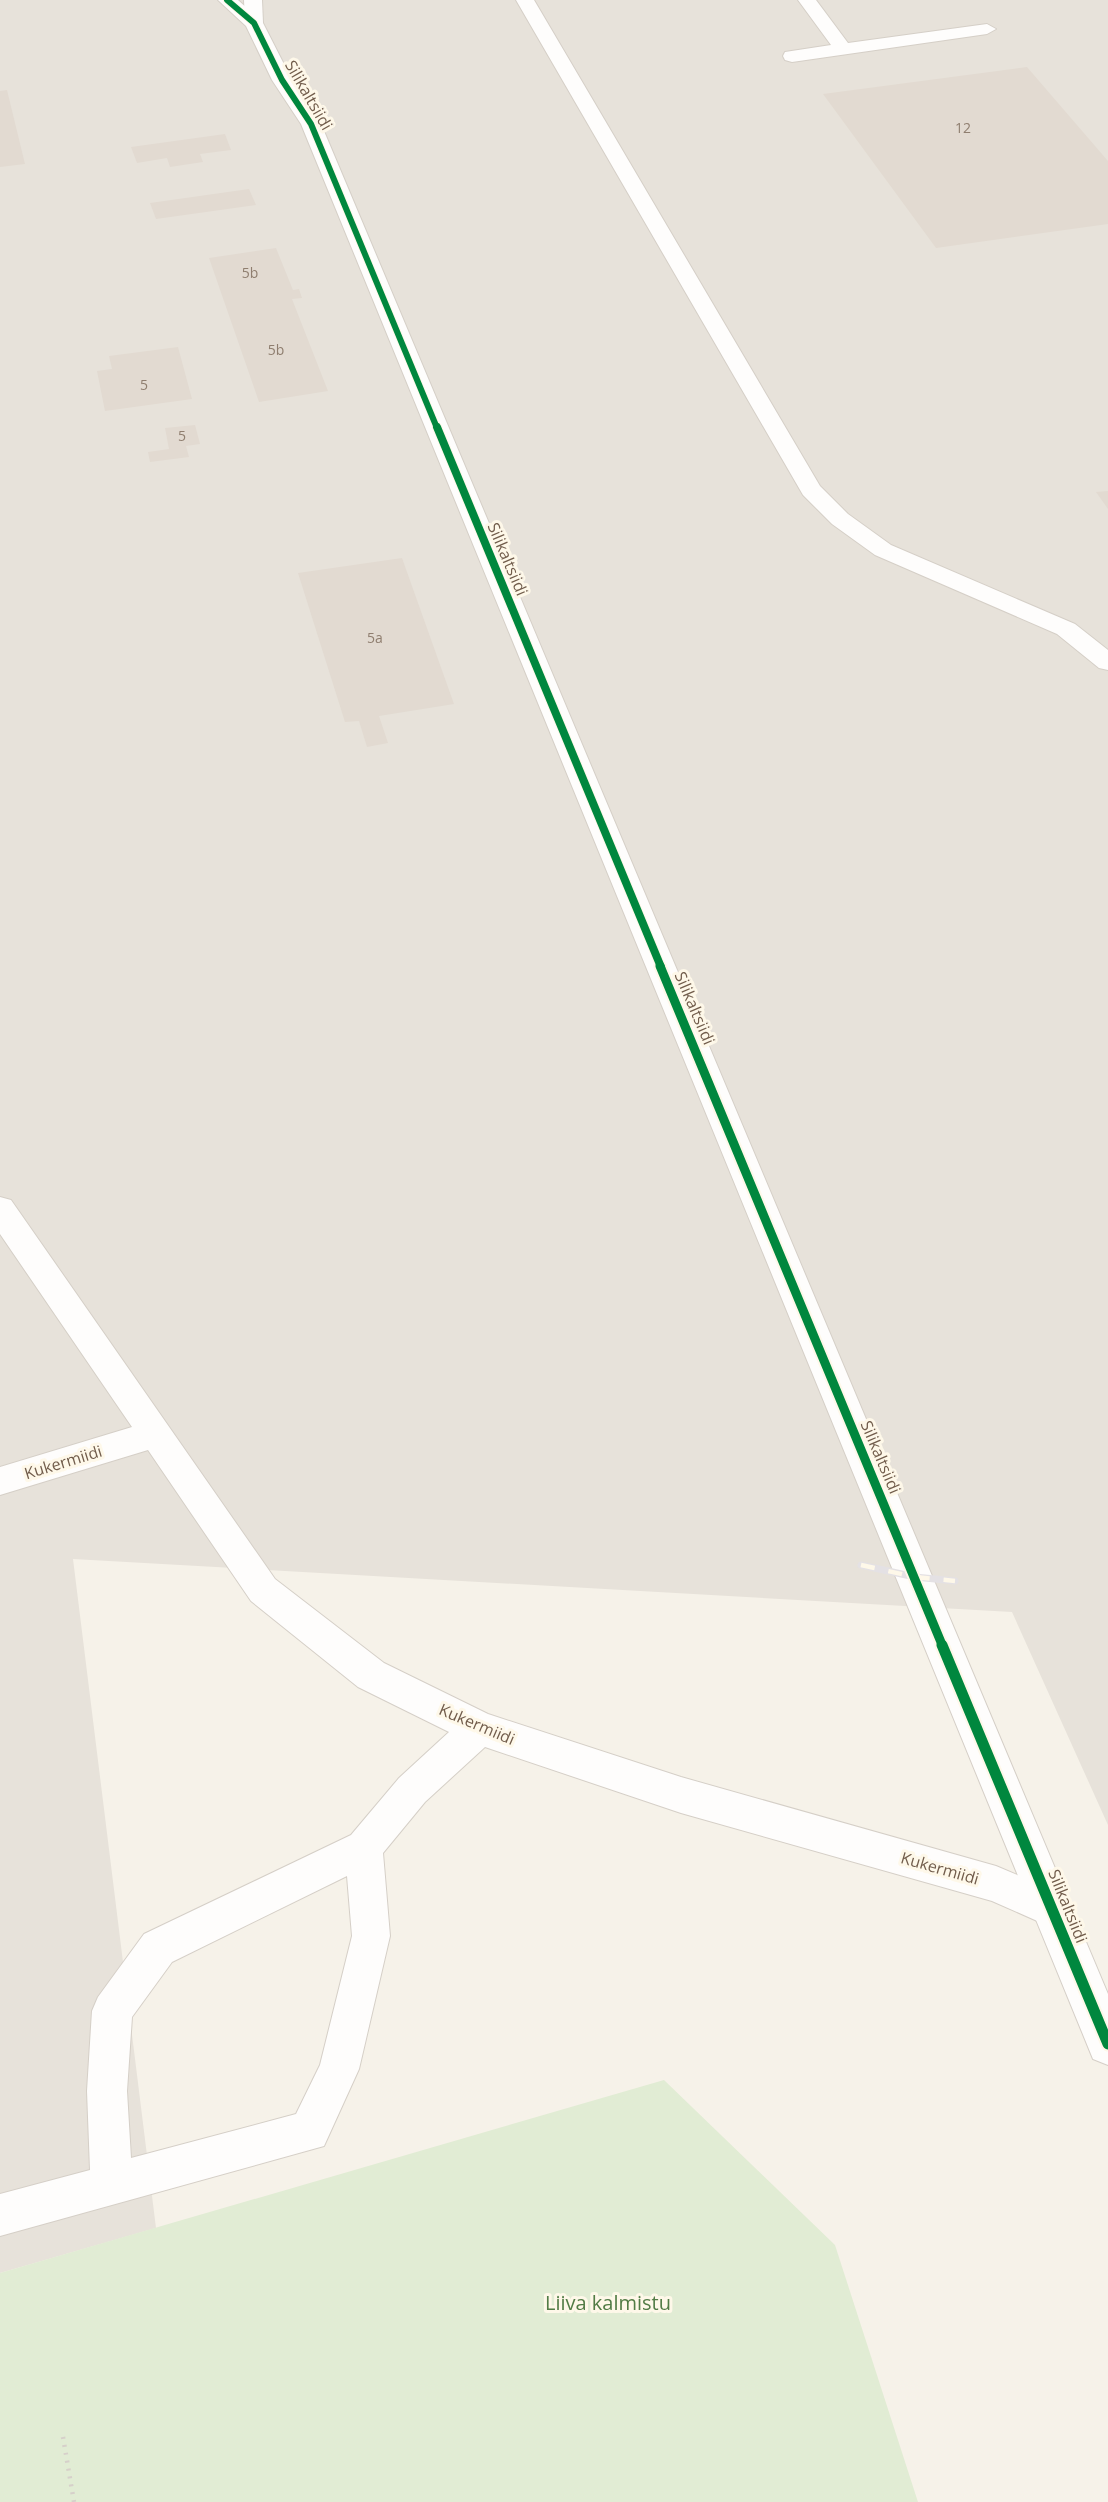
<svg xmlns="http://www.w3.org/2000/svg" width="1108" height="2502" font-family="'Open Sans',sans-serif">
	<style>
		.industrial { fill: #e7e2da }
		.green { fill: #e1ecd4 }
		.building { fill: #e2dad1 }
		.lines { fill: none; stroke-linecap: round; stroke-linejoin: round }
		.lane-casing { stroke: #d5cfc7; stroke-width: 2 }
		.street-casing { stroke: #d5cfc7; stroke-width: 2 }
		.path { stroke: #d6d0ca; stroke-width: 4.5; stroke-dasharray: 2 6; stroke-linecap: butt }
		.lane { fill: #fefdfc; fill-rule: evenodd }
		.street { fill: #fefdfc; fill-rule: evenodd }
		.rail-casing { stroke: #e4e1e4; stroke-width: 7 }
		.rail { stroke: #fef8e9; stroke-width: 4.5; stroke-dasharray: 14; stroke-linecap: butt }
		.cycleway-far3-casing { stroke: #fef8e9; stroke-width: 8 }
		.cycleway-far2-casing { stroke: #fef8e9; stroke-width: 10 }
		.cycleway-far1-casing { stroke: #fef8e9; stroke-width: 13 }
		.cycleway-casing { stroke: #fef8e9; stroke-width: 15 }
		.cycleway-far3 { stroke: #00873e; stroke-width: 6 }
		.cycleway-far2 { stroke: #00873e; stroke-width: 8 }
		.cycleway-far1 { stroke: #00873e; stroke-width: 9 }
		.cycleway { stroke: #00873e; stroke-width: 11 }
		.labels { text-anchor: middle; stroke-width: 6; stroke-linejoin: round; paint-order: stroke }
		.number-label { font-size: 14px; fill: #8f7e6f }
		.street-label { font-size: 16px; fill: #715c4b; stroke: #fef8e9 }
		.near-park-label { font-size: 20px; fill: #527c46; stroke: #fef8e9 }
	</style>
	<rect width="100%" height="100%" fill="#f6f2e9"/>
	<polygon class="industrial" points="0,0 1108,0 1108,1825 1012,1612 73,1559 156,2228 0,2273"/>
	<polygon class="green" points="664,2080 835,2245 918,2502 0,2502 0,2273"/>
	<g class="building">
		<polygon points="1027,67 1108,161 1108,224 936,248 823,94"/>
		<polygon points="7,90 25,164 0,167 0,91"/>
		<polygon points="225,134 231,150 200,154 203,162 170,167 167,158 137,163 131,147"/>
		<polygon points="249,189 256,205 156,219 150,203"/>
		<polygon points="276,248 293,290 299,289 302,298 292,299 328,391 259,402 209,258"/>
		<polygon points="178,347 192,399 105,411 97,371 112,369 109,356"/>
		<polygon points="195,425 200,444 186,446 189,457 150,462 148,452 169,449 165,428"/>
		<polygon points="1108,491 1108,509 1096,492"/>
		<polygon points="402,558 454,704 379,716 388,743 367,747 359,721 345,722 298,573"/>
	</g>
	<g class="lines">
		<g class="lane-casing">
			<g id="lane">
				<polygon points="244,0 262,0 263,23 260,27 248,27 245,23"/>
				<polygon points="516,0 534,0 820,486 848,514 891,545 1075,624 1108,650 1108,670 1099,668 1057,634 875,555 832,524 803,495"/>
				<polygon points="798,0 816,0 848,43 987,24 996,29 987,34 792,62 785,60 783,56 785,52 831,45"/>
				<path d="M0,1197L11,1200L275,1579L384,1663L488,1714L681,1777L996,1866L1067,1896L1072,1909L1067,1922L1053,1928L992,1901L681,1813L485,1747L425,1802L383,1853L390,1936L359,2069L324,2146L0,2236V2194L90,2170L87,2091L92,2011L98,1997L144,1934L351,1835L399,1778L449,1732L358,1687L251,1601L148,1450L0,1495V1467L132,1427L0,1234ZM347,1876L352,1936L320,2065L296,2114L131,2158L127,2091L132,2017L172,1962Z"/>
			</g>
		</g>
		<g class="street-casing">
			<polygon id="street" points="218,0 238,0 263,23 292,80 321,124 1108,1994 1108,2065 1093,2059 301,124 272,80 246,26"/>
		</g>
		<polyline class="path" points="63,2437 74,2502"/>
		<use href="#lane" class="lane"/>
		<use href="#street" class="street"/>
		<g class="rail-casing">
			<polyline id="rail" points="861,1565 915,1577 955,1581"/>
		</g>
		<use href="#rail" class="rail"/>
		<g class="cycleway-far3-casing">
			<polyline id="cycleway-far3" points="227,0 254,23 282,80 311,124 437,428"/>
		</g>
		<g class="cycleway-far2-casing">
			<polyline id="cycleway-far2" points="437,427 661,967"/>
		</g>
		<g class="cycleway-far1-casing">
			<polyline id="cycleway-far1" points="660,966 943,1647"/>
		</g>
		<g class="cycleway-casing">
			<polyline id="cycleway" points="942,1645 1108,2044"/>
		</g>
		<use href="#cycleway-far3" class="cycleway-far3"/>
		<use href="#cycleway-far2" class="cycleway-far2"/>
		<use href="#cycleway-far1" class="cycleway-far1"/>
		<use href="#cycleway" class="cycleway"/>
	</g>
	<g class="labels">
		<g class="number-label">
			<text x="963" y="133">12</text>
			<text x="250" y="278">5b</text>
			<text x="276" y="355">5b</text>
			<text x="144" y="390">5</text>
			<text x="182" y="441">5</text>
			<text x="375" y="643">5a</text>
		</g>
		<g class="street-label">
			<text transform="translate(309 95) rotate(60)" y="6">Silikaltsiidi</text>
			<text transform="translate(508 559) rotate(67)" y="6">Silikaltsiidi</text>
			<text transform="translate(695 1008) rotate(67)" y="6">Silikaltsiidi</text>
			<text transform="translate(881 1457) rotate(67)" y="6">Silikaltsiidi</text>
			<text transform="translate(63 1462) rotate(-17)" y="6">Kukermiidi</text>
			<text transform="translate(477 1724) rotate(23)" y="6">Kukermiidi</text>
			<text transform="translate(940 1868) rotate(16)" y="6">Kukermiidi</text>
			<text transform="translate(1068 1906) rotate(68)" y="6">Silikaltsiidi</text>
		</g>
		<g class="near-park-label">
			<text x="608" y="2310">Liiva kalmistu</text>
		</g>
	</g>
</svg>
